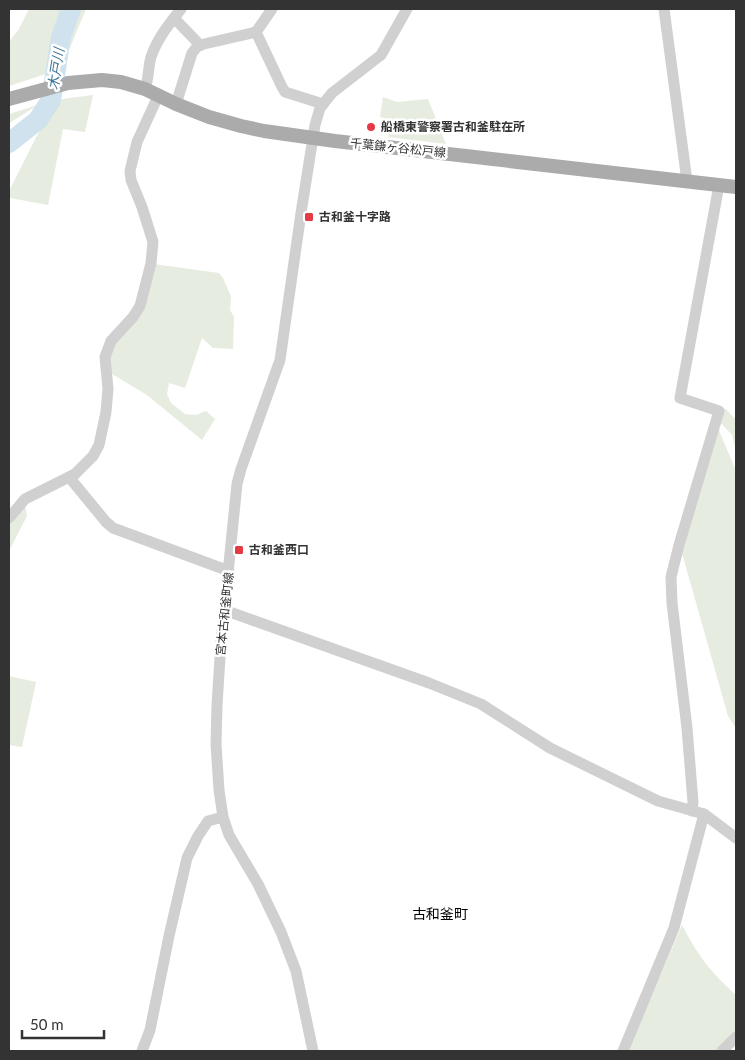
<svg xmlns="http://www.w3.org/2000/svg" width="745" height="1060" font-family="Lato,'Noto Sans JP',sans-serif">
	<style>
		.green { fill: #e6ecdf }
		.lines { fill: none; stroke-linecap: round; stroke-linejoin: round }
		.river { stroke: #cfe2ee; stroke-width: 20 }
		.minor { stroke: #d0d0d0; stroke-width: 11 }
		.major { stroke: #ababab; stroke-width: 14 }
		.poi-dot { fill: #e63946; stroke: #fff; stroke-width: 2 }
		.labels { text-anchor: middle; stroke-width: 5; stroke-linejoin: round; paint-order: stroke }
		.poi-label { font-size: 12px; font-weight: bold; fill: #333; stroke: #fff; text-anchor: start }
		.street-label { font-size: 12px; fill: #333; stroke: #fff }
		.water-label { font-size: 14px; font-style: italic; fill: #3f7597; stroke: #fff }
		.neighbourhood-label { font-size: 14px; fill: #000; stroke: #fff }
	</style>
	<rect width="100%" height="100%" fill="#fff"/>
	<g class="green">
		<polygon points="29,9 86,9 61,69 9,86 9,42 19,29"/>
		<polygon points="93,95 85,132 63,129 48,205 10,198 9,202 9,191 55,100"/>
		<polygon points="383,97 397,102 428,99 446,144 388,137 391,120 380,117"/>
		<polygon points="38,105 11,122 9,124 9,114"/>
		<polygon points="154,264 219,273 223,278 231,297 230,310 234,317 233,349 213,348 202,338 185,388 169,383 167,394 171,403 185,414 196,415 206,411 215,419 202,440 147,395 112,374 107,358 124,328"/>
		<polygon points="717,408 726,409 734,418 736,417 736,451 732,435 719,421"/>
		<polygon points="718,428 736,471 736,728 728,716 682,553"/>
		<polygon points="25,505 27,516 9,551 9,524"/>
		<polygon points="9,676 36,682 22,747 9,745"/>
		<path d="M682,925C697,954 711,973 736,995V1031L718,1051H628Z"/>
	</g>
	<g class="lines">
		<polyline class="river" points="9,143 38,120 51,100 61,37 71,9"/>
		<g class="minor">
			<polyline points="272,9 256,32 282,87 285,92 323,104"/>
			<polyline points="664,9 687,181"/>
			<polyline points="174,18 200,45"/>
			<path d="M145,89C149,78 148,67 151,57C157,39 169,24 181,9"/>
			<polyline points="176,104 192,53 197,47 204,44 256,32"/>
			<polyline points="69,477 106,522 113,528 229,571"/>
			<polyline points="9,518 25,499 75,474 93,456 99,445 106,412 108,389 105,357 111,341 133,317 140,306 151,263 153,242 142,207 131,180 130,171 137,142 159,94"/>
			<polyline points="224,610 429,683 481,704 550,748 658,801 704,814 736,838"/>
			<polyline points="692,811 693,802 687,728 672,603 671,577 679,545 719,411 680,398 719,185"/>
			<polyline points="142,1051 150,1030 169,936 187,858 198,836 208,821 223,817"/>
			<polyline points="313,1051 296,971 281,932 258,884 229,835 223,817 219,790 216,744 217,705 221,642 237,484 241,469 280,360 301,213 315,125 320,108 332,93 381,55 407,9"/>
			<polyline points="623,1051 674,928 704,814"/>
			<polyline points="722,1051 736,1037"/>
		</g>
		<polyline class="major" points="9,99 68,83 102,80 121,82 145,89 176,104 209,117 241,126 264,131 335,141 736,187"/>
	</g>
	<g class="poi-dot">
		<circle cx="371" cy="127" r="5"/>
		<rect x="304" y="212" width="10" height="10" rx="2.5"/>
		<rect x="234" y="545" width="10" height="10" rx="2.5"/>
	</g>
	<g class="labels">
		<g class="poi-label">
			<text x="381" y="131">船橋東警察署古和釜駐在所</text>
			<text x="319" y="221">古和釜十字路</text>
			<text x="249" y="554">古和釜西口</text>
		</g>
		<g class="street-label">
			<text transform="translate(398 148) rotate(6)" y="4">千葉鎌ヶ谷松戸線</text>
			<text transform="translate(225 614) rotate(-84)" y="4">宮本古和釜町線</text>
		</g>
		<g class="water-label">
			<text transform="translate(56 69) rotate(-81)" y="5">木戸川</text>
		</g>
		<g class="neighbourhood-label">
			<text x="440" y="919">古和釜町</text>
		</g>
	</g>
	<rect width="745" height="1060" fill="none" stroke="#333333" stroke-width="20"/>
	<path d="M22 1030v8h82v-8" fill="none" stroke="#333333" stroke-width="2.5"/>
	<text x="30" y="1030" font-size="15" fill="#333333" stroke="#ffffff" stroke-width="4" paint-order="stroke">50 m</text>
</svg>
